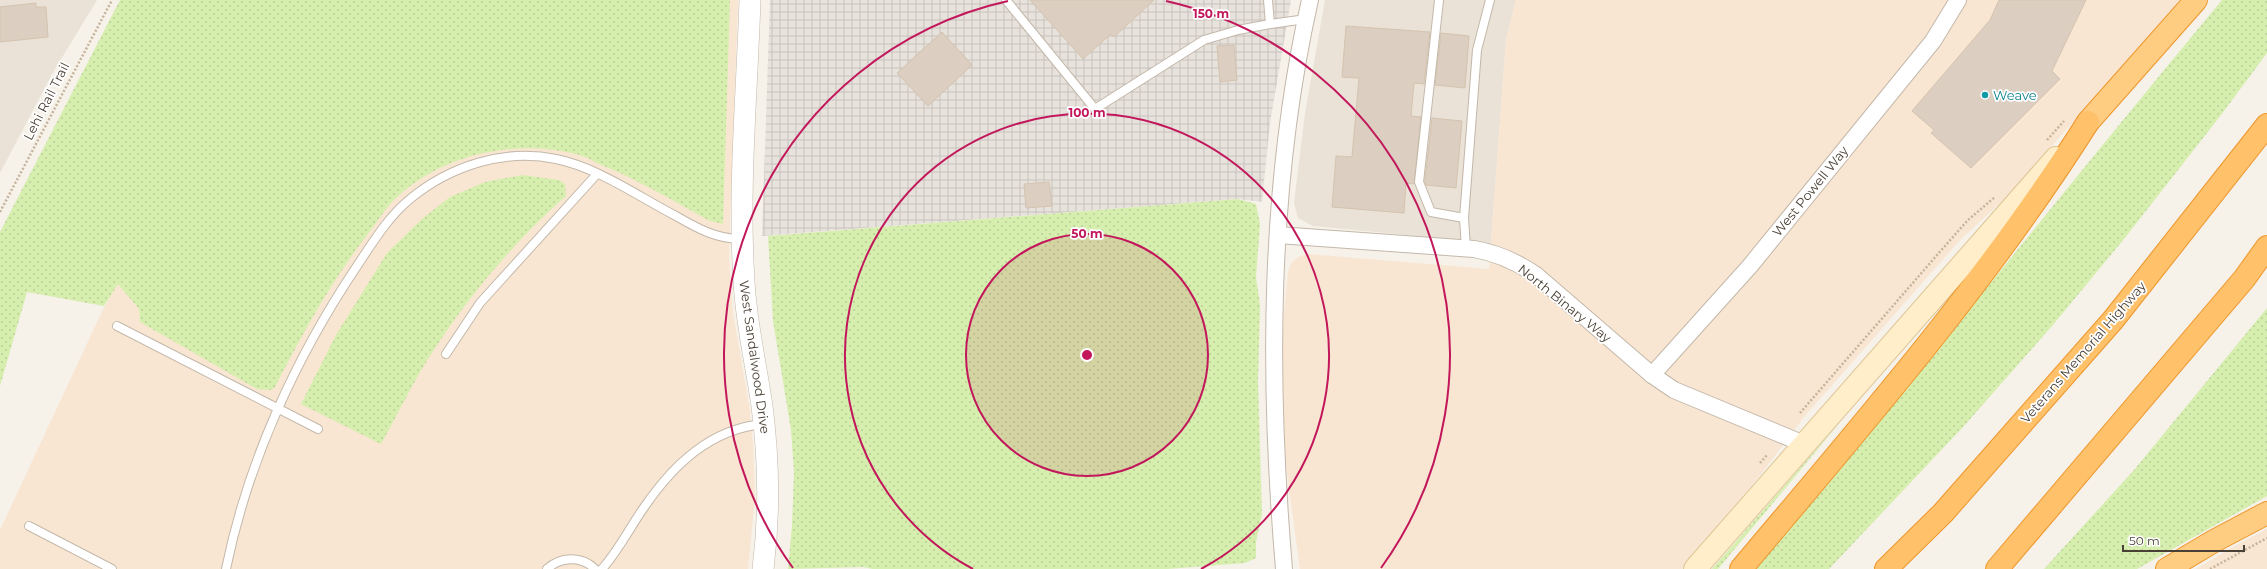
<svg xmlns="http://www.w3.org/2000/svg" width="2267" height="569" font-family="Montserrat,sans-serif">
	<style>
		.residential { fill: #eae2d6 }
		.commercial { fill: #f9e6d2 }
		.industrial { fill: url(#industrial-grid) }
		.grass { fill: url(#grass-dots) }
		.building { fill: #dccec0; stroke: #d4c3af }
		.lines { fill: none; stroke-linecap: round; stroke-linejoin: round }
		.service-casing { stroke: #c3b8aa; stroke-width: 10 }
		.minor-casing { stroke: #c3b8aa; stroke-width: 18 }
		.tertiary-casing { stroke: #c3b8aa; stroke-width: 22 }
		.secondary-casing { stroke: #dec596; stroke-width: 24 }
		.trunk-casing { stroke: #ee962b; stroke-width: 24 }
		.motorway-casing { stroke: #ee962b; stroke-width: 24 }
		.path { stroke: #c6b39a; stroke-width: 2.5; stroke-dasharray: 2 2; stroke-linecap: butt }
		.service { stroke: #fff; stroke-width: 8 }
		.minor { stroke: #fff; stroke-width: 16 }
		.tertiary { stroke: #fff; stroke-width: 21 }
		.secondary { stroke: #ffeec9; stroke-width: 22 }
		.trunk { stroke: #ffcd81; stroke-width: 22 }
		.motorway { stroke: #ffc16a; stroke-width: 22 }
		.ring { fill: none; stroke: #c2185b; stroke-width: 2 }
		.culture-dot { fill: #0f9aa8; stroke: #fff; stroke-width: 1.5 }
		.labels { text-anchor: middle; stroke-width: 3.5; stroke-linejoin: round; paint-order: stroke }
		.culture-label { font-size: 13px; fill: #0d838f; stroke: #fff; text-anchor: start }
		.street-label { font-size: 13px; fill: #4a4136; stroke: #fff }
		.centre { fill: #c2185b; stroke: #fff; stroke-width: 2 }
		.ring-label { font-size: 12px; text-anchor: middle; font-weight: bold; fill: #c2185b; stroke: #fff; stroke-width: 3.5; stroke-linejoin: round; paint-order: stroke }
	</style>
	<defs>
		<pattern id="industrial-grid" width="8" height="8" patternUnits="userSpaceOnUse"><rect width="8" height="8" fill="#e8e2dd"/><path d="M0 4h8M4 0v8" fill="none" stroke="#c8c3be"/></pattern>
		<pattern id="grass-dots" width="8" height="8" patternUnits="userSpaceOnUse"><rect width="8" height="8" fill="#d6eeae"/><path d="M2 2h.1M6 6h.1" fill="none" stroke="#b9cd96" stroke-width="1.8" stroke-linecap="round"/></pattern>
	</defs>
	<rect width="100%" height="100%" fill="#f6f1e9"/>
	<g class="residential">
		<polygon points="0,0 97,0 52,74 0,173"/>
		<polygon points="1325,0 1516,0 1506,40 1491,243 1313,226 1298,218 1294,203 1305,113"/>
	</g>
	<g class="commercial">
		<polygon points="276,0 738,0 729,257 733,313 750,411 753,444 755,498 748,569 0,569 0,530 98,320 199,123"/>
		<polygon points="1516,0 2180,0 2009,195 1960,240 1804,417 1762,473 1682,569 1300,569 1285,458 1283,387 1283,324 1288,272 1291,263 1298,257 1307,254 1489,269 1506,40"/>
		<polygon points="2267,529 2267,569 2196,569 2233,547"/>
	</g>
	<polygon class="industrial" points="770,0 1291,0 1270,123 1262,202 1238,199 762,236"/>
	<g class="grass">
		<path d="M120,0H730L723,224L708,220C674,201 640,181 604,166C595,162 585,156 576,154C513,138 437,155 391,203C382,213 375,225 367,235C331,282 302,334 275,387L271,390L257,389L140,322L139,309L118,284L104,306L27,292L0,386V232Z"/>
		<path d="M2222,0H2267V53L2221,115L2124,239L2052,326L1963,427L1829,569H1756C1913,381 2065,189 2222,0Z"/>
		<path d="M522,175L559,180L565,184L566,196C515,241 472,292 435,348C415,378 399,412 381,444L301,404L336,335L387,253L422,219L450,197L485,182Z"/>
		<polygon points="1238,199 1256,204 1260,224 1256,277 1260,305 1258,383 1262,514 1256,542 1256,558 1245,563 1167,569 873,569 863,567 788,569 792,525 794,472 791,430 773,321 768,236"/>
		<polygon points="2267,308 2267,496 2137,569 2044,569 2134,470"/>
		<polygon points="1842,420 1718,569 1712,569"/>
	</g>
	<g class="building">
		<polygon points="1030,0 1154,0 1114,37 1111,34 1083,59"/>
		<polygon points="1999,0 2086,0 2052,71 2060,79 1971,168 1931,133 1934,130 1912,111 1990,20"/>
		<polygon points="36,3 36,7 46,7 48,37 0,42 0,7"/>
		<polygon points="1346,26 1430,32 1424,84 1414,83 1411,116 1421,117 1414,184 1406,183 1404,213 1332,207 1336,156 1352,157 1359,78 1342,77"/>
		<polygon points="942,32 972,65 928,106 897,73"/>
		<polygon points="1441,33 1469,36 1465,88 1435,85"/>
		<polygon points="1234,45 1237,80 1220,82 1217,46"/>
		<polygon points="1432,118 1462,121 1456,188 1426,185 1425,181"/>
		<polygon points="1049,182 1052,206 1026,208 1024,184"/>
	</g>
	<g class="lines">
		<g class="service-casing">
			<g id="service">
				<polyline points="1006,0 1095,109 1204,40 1238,30 1270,24"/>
				<polyline points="1268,0 1270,24 1306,19"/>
				<polyline points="1439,0 1419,182 1431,212 1464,218"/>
				<polyline points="1466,249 1464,218 1477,50 1490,0"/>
				<polyline points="117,326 318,429"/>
				<polyline points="446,354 480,303 597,174"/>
				<polyline points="29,526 112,569"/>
				<path d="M226,569C248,461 296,357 357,266C373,242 388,217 410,199C450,166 505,148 556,159C597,167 639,197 676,216C697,228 716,239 741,239"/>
				<path d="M547,569C560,557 581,555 595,569"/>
				<path d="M602,569C619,550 630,527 645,506C674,464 711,429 763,424"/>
			</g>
		</g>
		<g class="minor-casing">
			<g id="minor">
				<path d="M1278,235L1474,249C1497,253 1517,262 1536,275L1652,375L1674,390L1804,444"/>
				<polyline points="1652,375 1750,266 1933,41 1958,0"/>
				<path d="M1284,569C1268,380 1268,186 1310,0"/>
			</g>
		</g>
		<g class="tertiary-casing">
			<path id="tertiary" d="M750,0C747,93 738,188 744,281C746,323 756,364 762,406C769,461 770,514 763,569"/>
		</g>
		<g class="secondary-casing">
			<polyline id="secondary" points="1695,569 2056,158"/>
		</g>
		<g class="trunk-casing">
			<g id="trunk">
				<polyline points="2088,122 2196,0"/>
				<polyline points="2167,569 2214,541 2267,513"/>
			</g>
		</g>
		<g class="motorway-casing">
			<g id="motorway">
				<path d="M1741,569C1862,425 1987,282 2088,122"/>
				<polyline points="1886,569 1943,513 2113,320 2267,125"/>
				<polyline points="1997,569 2244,279 2267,247"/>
			</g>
		</g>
		<g class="path">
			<polyline points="2047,140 2064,121"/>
			<polyline points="0,212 112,0"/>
			<polyline points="1800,413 1944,247 1968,220 1995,197"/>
			<polyline points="1760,463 1767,455"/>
			<polyline points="2210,569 2267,538"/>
		</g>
		<use href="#service" class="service"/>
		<use href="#minor" class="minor"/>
		<use href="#tertiary" class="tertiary"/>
		<use href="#secondary" class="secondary"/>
		<use href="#trunk" class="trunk"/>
		<use href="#motorway" class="motorway"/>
	</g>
	<circle cx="1087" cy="355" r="121" fill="#c2185b" fill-opacity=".12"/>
	<g class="ring">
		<circle cx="1087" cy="355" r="121"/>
		<path d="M973 569A242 242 0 1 1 1201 569"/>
		<path d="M793 568A363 363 0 0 1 1008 1M1166 1A363 363 0 0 1 1381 568"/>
	</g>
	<circle class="culture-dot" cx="1985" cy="95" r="4"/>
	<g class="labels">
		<g class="culture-label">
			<text x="1993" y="100">Weave</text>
		</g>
		<g class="street-label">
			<text transform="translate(46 101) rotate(-63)" y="5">Lehi Rail Trail</text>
			<text transform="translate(1810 191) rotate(-51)" y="5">West Powell Way</text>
			<text transform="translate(1565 303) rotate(39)" y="5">North Binary Way</text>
			<text transform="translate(2083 352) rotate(-49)" y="5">Veterans Memorial Highway</text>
			<text transform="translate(755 357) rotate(82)" y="5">West Sandalwood Drive</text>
		</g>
	</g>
	<circle cx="1087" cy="355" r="6" class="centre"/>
	<g class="ring-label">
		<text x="1211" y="18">150 m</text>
		<text x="1087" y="117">100 m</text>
		<text x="1087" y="238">50 m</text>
	</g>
	<path d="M2123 545v6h121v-6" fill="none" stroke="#4a4136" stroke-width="2"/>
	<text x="2129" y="545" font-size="12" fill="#4a4136" stroke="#ffffff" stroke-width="3" paint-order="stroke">50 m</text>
</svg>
